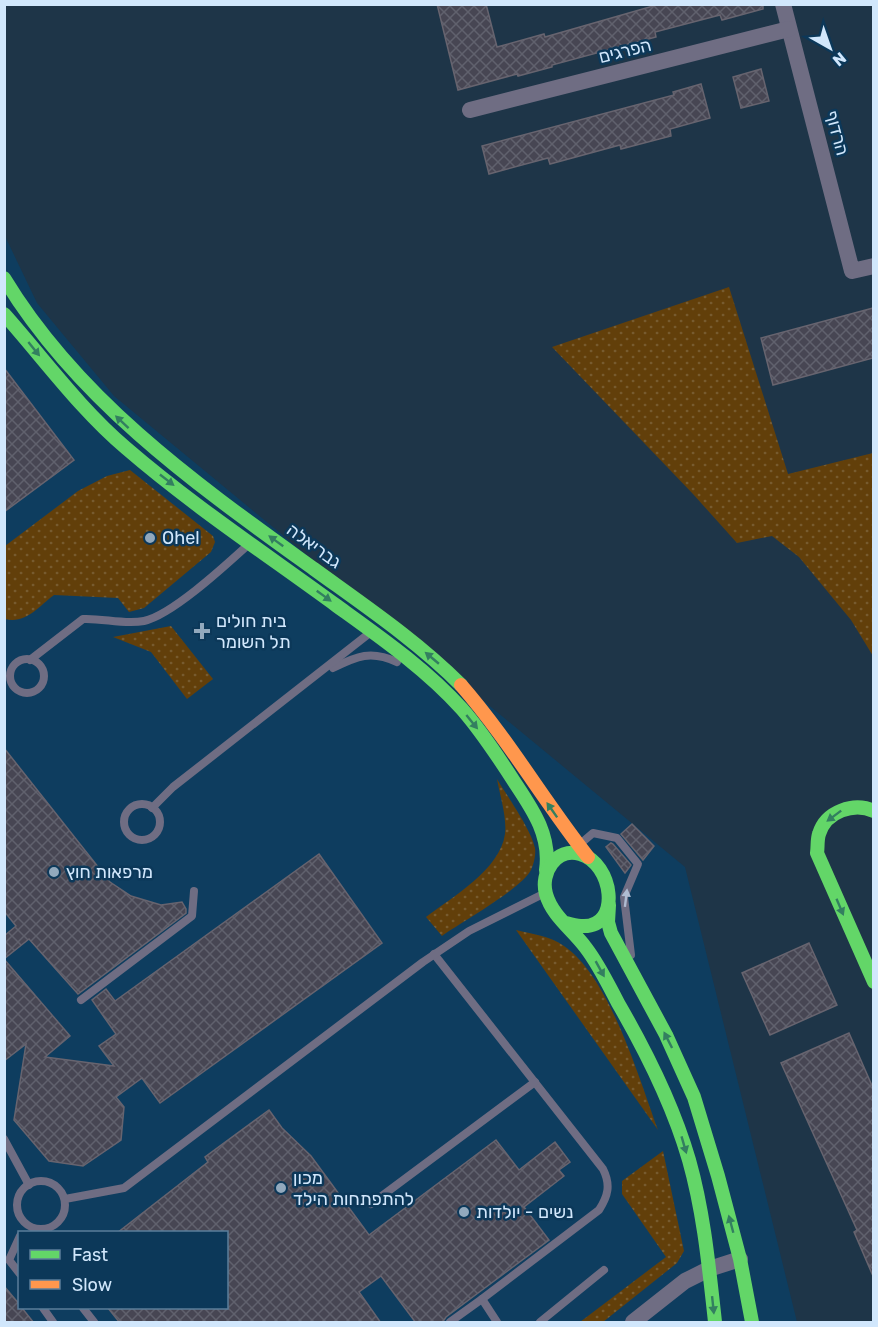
<svg xmlns="http://www.w3.org/2000/svg" width="878" height="1327" font-family="Rubik,Heebo,sans-serif">
	<style>
		.built { fill: #0e3d5f; fill-rule: evenodd }
		.green { fill: url(#green-dots) }
		.building { fill: url(#building-cross-hatch); stroke: #67646f; stroke-width: 1.5 }
		.lines { fill: none; stroke-linecap: round; stroke-linejoin: round }
		.lane { stroke: #6f6d83; stroke-width: 8 }
		.street { stroke: #6f6d83; stroke-width: 16 }
		.fast { stroke: #63d668; stroke-width: 14 }
		.slow { stroke: #ff974d; stroke-width: 14 }
		.oneway { fill: #337f60 }
		.oneway2 { fill: #afbcd2 }
		.poi-dot { fill: #92a9bd; stroke: #0c3859; stroke-width: 2 }
		.labels { text-anchor: middle; stroke-width: 5; stroke-linejoin: round; paint-order: stroke }
		.street-label { font-size: 18px; fill: #d1e7fc; stroke: #0c3859 }
		.poi-label { font-size: 18px; fill: #d1e7fc; stroke: #0c3859; text-anchor: start }
	</style>
	<defs>
		<pattern id="green-dots" width="8" height="8" patternUnits="userSpaceOnUse" patternTransform="scale(1.5)"><rect width="8" height="8" fill="#623f0a"/><path d="M2 2h.1M6 6h.1" fill="none" stroke="#775b2f" stroke-width="1.8" stroke-linecap="round"/></pattern>
		<pattern id="building-cross-hatch" width="8" height="8" patternUnits="userSpaceOnUse" patternTransform="scale(1.5)"><rect width="8" height="8" fill="#474653"/><path d="M0 0l8 8M0 8l8-8" fill="none" stroke="#60616d"/></pattern>
	</defs>
	<rect width="100%" height="100%" fill="#1e3548"/>
	<path class="built" d="M4,234L37,303L114,396L685,867L797,1322H5ZM20,1232H226V1308H20Z"/>
	<g class="green">
		<polygon points="729,287 788,474 873,453 873,656 851,620 799,557 772,536 737,543 693,494 552,347"/>
		<path d="M130,470L213,536L215,542L211,552L144,608L129,612L118,598L54,595C38,607 26,624 5,619V546L78,491L107,476Z"/>
		<polygon points="171,626 213,679 187,699 151,652 113,637"/>
		<path d="M497,779C507,796 531,829 535,848C536,854 534,864 531,870C521,889 462,922 442,936L426,917C452,897 500,870 505,834C507,817 500,796 497,779Z"/>
		<path d="M516,930C532,934 550,936 564,946C610,977 639,1079 658,1130Z"/>
		<polygon points="663,1151 684,1251 677,1263 603,1322 580,1322 666,1257 622,1194 622,1181"/>
	</g>
	<g class="building">
		<polygon points="437,4 486,4 497,47 544,34 545,37 660,4 763,4 763,9 722,20 720,15 655,32 656,37 552,65 552,67 518,76 517,74 458,90"/>
		<polygon points="761,69 769,101 741,108 733,77"/>
		<polygon points="701,84 710,118 670,129 671,136 621,149 620,145 550,164 548,158 489,174 482,146 674,95 673,92"/>
		<polygon points="873,308 873,358 773,385 761,338"/>
		<polygon points="4,368 74,460 4,512"/>
		<polygon points="4,748 110,882 131,896 161,905 182,902 186,909 186,913 78,994 29,939 4,959 4,936 16,926 4,911"/>
		<polygon points="632,824 654,846 643,860 621,834"/>
		<polygon points="611,843 613,844 631,865 625,873 606,847"/>
		<polygon points="319,854 382,943 160,1103 142,1078 116,1097 124,1107 121,1140 83,1166 49,1161 14,1120 26,1044 4,1061 4,959 70,1036 45,1057 114,1066 99,1046 116,1034 92,1000 106,989 115,1001"/>
		<polygon points="809,943 837,1005 770,1035 742,973"/>
		<polygon points="849,1033 873,1088 873,1276 854,1232 857,1230 781,1063"/>
		<polygon points="269,1110 282,1128 311,1156 369,1235 496,1140 519,1170 555,1142 570,1162 559,1170 564,1176 524,1207 549,1240 446,1317 442,1323 416,1323 381,1276 359,1292 381,1323 120,1323 108,1308 226,1308 226,1233 117,1233 208,1162 205,1157"/>
		<polygon points="4,1286 20,1305 20,1308 22,1308 34,1323 4,1323"/>
	</g>
	<g class="lines">
		<g class="lane">
			<circle cx="27" cy="676" r="17"/>
			<path d="M30,660L83,619C103,618 124,625 144,621C172,615 226,565 248,545"/>
			<path d="M333,668C357,656 371,650 397,662"/>
			<circle cx="142" cy="822" r="18"/>
			<polyline points="152,808 173,787 371,632"/>
			<polyline points="579,845 593,833 617,838 638,864 624,897 631,955"/>
			<path d="M434,954L603,1169C611,1185 608,1196 599,1210L482,1299L497,1322"/>
			<polyline points="81,1000 192,916 194,891"/>
			<polyline points="4,1139 29,1185"/>
			<circle cx="41" cy="1205" r="24"/>
			<polyline points="65,1199 124,1188 423,962 469,931 545,893"/>
			<polyline points="371,1204 535,1082"/>
			<polyline points="20,1236 9,1260 20,1274"/>
			<polyline points="43,1308 53,1322"/>
			<polyline points="83,1308 94,1322"/>
			<polyline points="450,1322 482,1299"/>
			<polyline points="540,1322 604,1270"/>
		</g>
		<g class="street">
			<polyline points="783,4 852,271 874,266"/>
			<polyline points="470,110 789,29"/>
			<polyline points="633,1322 685,1281 709,1269 740,1259"/>
		</g>
		<g class="fast">
			<path d="M4,278C79,402 199,486 314,569C365,606 417,641 461,685"/>
			<path d="M4,314C44,359 80,409 126,448C192,505 266,554 337,606C380,637 426,669 462,709C482,732 499,758 515,783C533,810 551,836 546,870"/>
			<path d="M874,811C854,802 826,811 819,834C817,840 818,847 817,853L874,982"/>
			<polyline points="609,905 608,922 611,933 666,1035 694,1097 718,1176 740,1259 752,1322"/>
			<path d="M565,923C571,924 577,926 583,926C622,927 613,863 580,854C556,847 540,873 546,894C552,916 573,930 586,948C599,965 608,984 618,1003C647,1053 673,1105 689,1160C704,1213 709,1268 715,1322"/>
		</g>
		<path class="slow" d="M461,685C508,739 544,801 588,857"/>
	</g>
	<defs><path id="oneway-solid" d="M-6-.8H1V-3.2L6.5 0L1 3.2V.8H-6Z" transform="scale(1.5)"/></defs>
	<g class="oneway">
		<use href="#oneway-solid" transform="translate(34 349) rotate(51)"/>
		<use href="#oneway-solid" transform="translate(122 422) rotate(-137)"/>
		<use href="#oneway-solid" transform="translate(167 480) rotate(38)"/>
		<use href="#oneway-solid" transform="translate(276 541) rotate(-144)"/>
		<use href="#oneway-solid" transform="translate(324 596) rotate(36)"/>
		<use href="#oneway-solid" transform="translate(432 658) rotate(-140)"/>
		<use href="#oneway-solid" transform="translate(472 722) rotate(51)"/>
		<use href="#oneway-solid" transform="translate(552 810) rotate(-125)"/>
		<use href="#oneway-solid" transform="translate(834 816) rotate(143)"/>
		<use href="#oneway-solid" transform="translate(840 907) rotate(67)"/>
		<use href="#oneway-solid" transform="translate(600 969) rotate(61)"/>
		<use href="#oneway-solid" transform="translate(668 1040) rotate(-117)"/>
		<use href="#oneway-solid" transform="translate(684 1145) rotate(74)"/>
		<use href="#oneway-solid" transform="translate(731 1224) rotate(-105)"/>
		<use href="#oneway-solid" transform="translate(713 1305) rotate(84)"/>
	</g>
	<use class="oneway2" href="#oneway-solid" transform="translate(626 898) rotate(-83)"/>
	<g class="poi-dot">
		<circle cx="150" cy="538" r="6"/>
		<path d="M199 622h6v6h6v6h-6v6h-6v-6h-6v-6h6z"/>
		<circle cx="54" cy="872" r="6"/>
		<circle cx="281" cy="1188" r="6"/>
		<circle cx="464" cy="1212" r="6"/>
	</g>
	<g class="labels">
		<g class="street-label">
			<text transform="translate(625 51) rotate(-14)" y="6">הפרגים</text>
			<text transform="translate(837 133) rotate(75)" y="6">הרדוף</text>
			<text transform="translate(314 546) rotate(36)" y="6">גבריאלה</text>
		</g>
		<g class="poi-label">
			<text x="162" y="544">Ohel</text>
			<text x="216" y="627">בית חולים<tspan x="216" dy="21">תל השומר</tspan></text>
			<text x="66" y="878">מרפאות חוץ</text>
			<text x="293" y="1184">מכון<tspan x="293" dy="21">להתפתחות הילד</tspan></text>
			<text x="476" y="1218">נשים - יולדות</text>
		</g>
	</g>
	<rect width="878" height="1327" fill="none" stroke="#d1e7fc" stroke-width="12"/>
	<rect x="18" y="1231" width="210" height="78" fill="#0c3859" stroke="#5b7e9a" stroke-width="1.5"/>
	<rect x="30" y="1250" width="30" height="9" fill="#63d668" stroke="#5b7e9a" stroke-width="1.5"/>
	<text x="72" y="1261" font-size="18" fill="#d1e7fc">Fast</text>
	<rect x="30" y="1280" width="30" height="9" fill="#ff974d" stroke="#5b7e9a" stroke-width="1.5"/>
	<text x="72" y="1291" font-size="18" fill="#d1e7fc">Slow</text>
	<g transform="translate(830 48) rotate(140)" stroke="#0c3859" stroke-width="4.5" paint-order="stroke">
	<path d="M0-4.5L10 22L0 15L-10 22Z" fill="#d1e7fc"/>
	<text y="-9" font-size="16" font-weight="bold" text-anchor="middle" fill="#d1e7fc">N</text>
	</g>
</svg>
